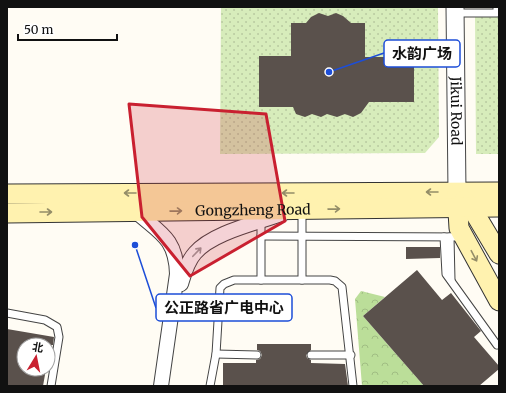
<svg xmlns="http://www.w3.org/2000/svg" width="506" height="393" font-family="Merriweather,'Noto Sans SC',serif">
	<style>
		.grass { fill: url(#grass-dots) }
		.forest { fill: url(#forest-crowns) }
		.building { fill: #5a514c }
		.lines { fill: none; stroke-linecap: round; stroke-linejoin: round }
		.service-casing { stroke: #444; stroke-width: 9 }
		.minor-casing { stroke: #444; stroke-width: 16 }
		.tertiary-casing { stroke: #444; stroke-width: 19 }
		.secondary-casing { stroke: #333; stroke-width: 21 }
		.service { stroke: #fff; stroke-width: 7 }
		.minor { stroke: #fff; stroke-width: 14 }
		.tertiary { stroke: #fff; stroke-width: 17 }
		.secondary { stroke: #fff2af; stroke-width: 19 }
		.oneway { stroke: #948d68 }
		.oneway2 { stroke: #a0a0a0 }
		.marked { fill: #c92030; fill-opacity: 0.2; stroke: #c92030; stroke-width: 3; stroke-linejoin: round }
		.labels { text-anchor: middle; stroke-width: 4; stroke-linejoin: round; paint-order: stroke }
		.street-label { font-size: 14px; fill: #111; stroke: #fff }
		.leader { fill: none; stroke: #1d4ed8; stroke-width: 1.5 }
		.callout-dot { fill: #1d4ed8; stroke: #fff; stroke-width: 1.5 }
		.callout { fill: #fff; stroke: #1d4ed8; stroke-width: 1.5 }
		.callout-label { font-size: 15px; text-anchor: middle; font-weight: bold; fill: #111 }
	</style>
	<defs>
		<pattern id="grass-dots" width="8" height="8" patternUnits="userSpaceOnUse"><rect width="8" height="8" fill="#d7ecbb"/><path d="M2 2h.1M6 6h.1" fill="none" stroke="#b8c9a0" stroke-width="1.8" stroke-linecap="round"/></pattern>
		<pattern id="forest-crowns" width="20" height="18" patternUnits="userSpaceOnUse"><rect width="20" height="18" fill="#bbde99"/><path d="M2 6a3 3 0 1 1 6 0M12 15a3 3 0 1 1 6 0" fill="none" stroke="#a0bd83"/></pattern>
	</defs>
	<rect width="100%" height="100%" fill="#fffcf4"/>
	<g class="grass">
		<polygon points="221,7 438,7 439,137 425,153 220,154"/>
		<polygon points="475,17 499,17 499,154 476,154"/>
	</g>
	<polygon class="forest" points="361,291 385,297 363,316 424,386 362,386 355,299"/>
	<g class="building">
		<polygon points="319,13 328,16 336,13 343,16 351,23 365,23 365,57 414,57 414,102 369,102 361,113 353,117 345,114 337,117 327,114 321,117 312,114 305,117 296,114 293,107 259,107 259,56 291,56 291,23 306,23 311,17"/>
		<polygon points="406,247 440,247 440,258 406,259"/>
		<polygon points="417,270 442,300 451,293 481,331 474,337 499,366 499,369 479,386 424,386 363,316"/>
		<polygon points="7,329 54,337 53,345 24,345 24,369 46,369 43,386 7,386"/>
		<polygon points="257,344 311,344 311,350 306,355 307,358 311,360 311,363 345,364 348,386 223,386 223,363 256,363 256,360 260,359 262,355 260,351 257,350"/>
	</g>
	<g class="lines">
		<g class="service-casing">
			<g id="service">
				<polyline points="456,13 497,13 497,7"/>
				<polyline points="261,236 463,237"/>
				<polyline points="444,237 446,274 497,345"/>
				<polyline points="450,237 451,280"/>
				<polyline points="261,280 261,222"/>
				<polyline points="302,280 302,210"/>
				<polyline points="7,313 45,320 57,327 59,337 51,386"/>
				<polyline points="216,354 257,355"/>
				<polyline points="311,355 351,355"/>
				<polyline points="210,386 216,354 220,288 224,284 234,280 330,280 335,281 342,287 353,386"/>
			</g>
		</g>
		<g class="minor-casing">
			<g id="minor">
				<path d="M135,211C160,233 176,238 177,274L161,386"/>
				<path d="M181,284C184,274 187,262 195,253C213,232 258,223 284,213"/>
			</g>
		</g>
		<g class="tertiary-casing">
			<g id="tertiary">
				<path id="s1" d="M455,7L457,192"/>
			</g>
		</g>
		<g class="secondary-casing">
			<g id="secondary">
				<polyline points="7,194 499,192"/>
				<polyline points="457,195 459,228 499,301"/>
				<polyline points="464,200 471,207 499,254"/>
				<path id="s2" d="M7,213L499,207"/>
			</g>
		</g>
		<use href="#service" class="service"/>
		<use href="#minor" class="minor"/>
		<use href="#tertiary" class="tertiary"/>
		<use href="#secondary" class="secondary"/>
	</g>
	<defs><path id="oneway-shaft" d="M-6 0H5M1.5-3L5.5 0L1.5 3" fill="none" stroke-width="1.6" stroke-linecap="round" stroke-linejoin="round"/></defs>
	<g class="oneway">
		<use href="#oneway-shaft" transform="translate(432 192) rotate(180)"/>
		<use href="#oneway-shaft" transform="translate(130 193) rotate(180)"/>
		<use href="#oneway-shaft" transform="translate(288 193) rotate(180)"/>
		<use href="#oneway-shaft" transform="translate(334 209) rotate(-1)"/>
		<use href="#oneway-shaft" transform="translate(176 211) rotate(-1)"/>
		<use href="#oneway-shaft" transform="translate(46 212)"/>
		<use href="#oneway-shaft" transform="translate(474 256) rotate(62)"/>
	</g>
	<use class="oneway2" href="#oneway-shaft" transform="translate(197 252) rotate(-46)"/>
	<path class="marked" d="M129,104L266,114L285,221L190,276L142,217Z"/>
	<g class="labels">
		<g class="street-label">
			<text dy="5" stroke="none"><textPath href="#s1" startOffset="104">Jikui Road</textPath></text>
			<text dy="5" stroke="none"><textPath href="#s2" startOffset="246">Gongzheng Road</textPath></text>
		</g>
	</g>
	<path class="leader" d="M329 72L384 53M135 245L156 308"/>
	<g class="callout-dot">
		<circle cx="329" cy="72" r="4"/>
		<circle cx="135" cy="245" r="4"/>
	</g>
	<g class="callout">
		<rect x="384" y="40" width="76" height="27" rx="4"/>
		<rect x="156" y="294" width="136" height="27" rx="4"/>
	</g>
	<g class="callout-label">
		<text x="422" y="59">水韵广场</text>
		<text x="224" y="313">公正路省广电中心</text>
	</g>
	<rect width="506" height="393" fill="none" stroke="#111111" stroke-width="16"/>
	<g transform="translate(36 357) rotate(10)"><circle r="19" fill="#ffffff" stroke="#a0a0a0"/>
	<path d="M0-3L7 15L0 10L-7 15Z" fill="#c92030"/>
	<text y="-6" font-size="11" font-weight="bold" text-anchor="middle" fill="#111111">北</text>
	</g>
	<path d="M18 34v6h99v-6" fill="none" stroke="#111111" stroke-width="2"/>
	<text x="24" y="34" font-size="12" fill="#111111" stroke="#ffffff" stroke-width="3" paint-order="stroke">50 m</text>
</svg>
